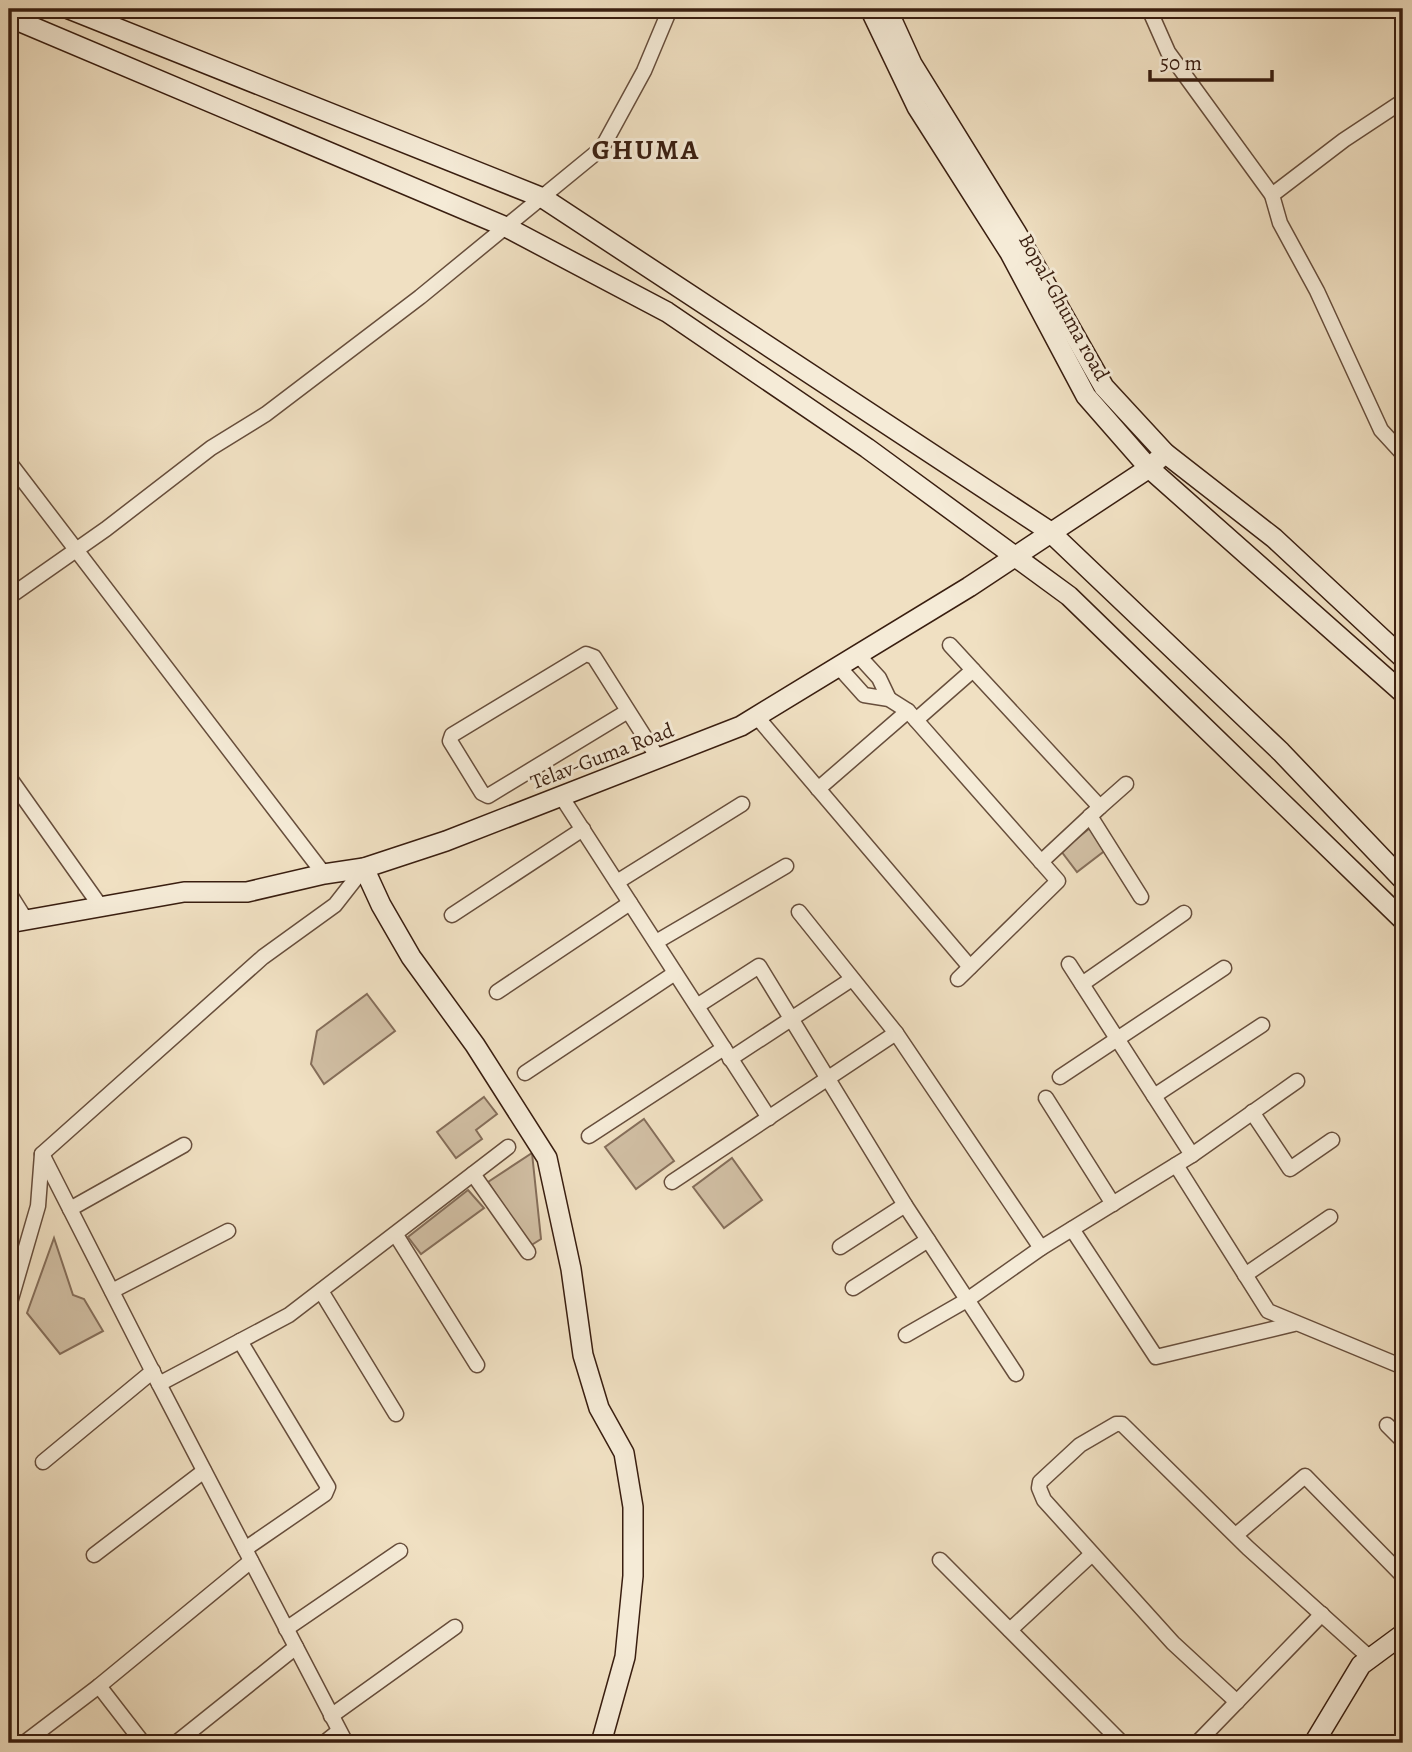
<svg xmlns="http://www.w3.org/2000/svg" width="1412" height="1752" font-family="Alegreya,serif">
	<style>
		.green { fill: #d1bfa4; stroke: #856e5a; stroke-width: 2 }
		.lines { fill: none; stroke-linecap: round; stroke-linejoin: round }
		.street-casing { stroke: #674e3c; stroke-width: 17 }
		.secondary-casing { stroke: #391e10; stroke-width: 22 }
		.street { stroke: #f5ebd7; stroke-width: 14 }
		.secondary { stroke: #f5ebd7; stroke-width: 19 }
		.labels { text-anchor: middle; stroke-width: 6; stroke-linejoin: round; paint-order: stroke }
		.street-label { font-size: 21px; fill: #391e10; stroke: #f5ebd7 }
		.district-label { font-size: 28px; font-weight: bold; letter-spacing: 2px; fill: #391e10; stroke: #f5ebd7 }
	</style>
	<rect width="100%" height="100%" fill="#f0e0c2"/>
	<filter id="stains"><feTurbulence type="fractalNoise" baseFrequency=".00286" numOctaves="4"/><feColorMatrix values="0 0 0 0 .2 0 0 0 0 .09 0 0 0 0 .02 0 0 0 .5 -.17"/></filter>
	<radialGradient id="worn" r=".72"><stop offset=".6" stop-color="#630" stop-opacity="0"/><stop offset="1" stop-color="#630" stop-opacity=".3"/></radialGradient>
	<g class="green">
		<polygon points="1090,828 1107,849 1077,872 1061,851"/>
		<polygon points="367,994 395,1031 324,1084 311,1064 317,1031"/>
		<polygon points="484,1097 497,1114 476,1130 482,1139 456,1158 437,1132"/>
		<polygon points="644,1119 674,1161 636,1189 605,1147"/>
		<polygon points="532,1153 541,1239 530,1246 488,1182"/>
		<polygon points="732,1158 762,1200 724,1228 693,1187"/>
		<polygon points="468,1190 484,1208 421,1254 408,1237"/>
		<polygon points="54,1238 73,1295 84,1299 103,1331 60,1354 27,1313"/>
	</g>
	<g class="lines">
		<g class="street-casing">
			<g id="street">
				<polyline points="1149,9 1168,52 1272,195 1280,223 1317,291 1381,430 1403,454"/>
				<polyline points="1272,195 1344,140 1403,101"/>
				<polyline points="9,462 324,874"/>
				<polyline points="9,597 106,529 211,448 266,414 420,297 602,148 644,71 670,9"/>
				<polyline points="950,645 973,670"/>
				<polyline points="858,655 879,678 889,699"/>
				<polyline points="838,666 864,695 889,699 908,711 1058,881 958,979"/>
				<polyline points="628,711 488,796 482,793 450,741 452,735 586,654 594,657 658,758"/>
				<polyline points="757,717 970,967"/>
				<polyline points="916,720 973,670 1100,807 1041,862"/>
				<polyline points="9,777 101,907"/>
				<polyline points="818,789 908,711"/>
				<polyline points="561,796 769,1118"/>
				<polyline points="1100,807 1126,784"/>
				<polyline points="1090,816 1141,897"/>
				<polyline points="617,882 742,804"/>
				<polyline points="9,893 26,920"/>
				<polyline points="452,915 583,829"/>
				<polyline points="656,942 786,866"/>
				<polyline points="1069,964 1192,1155"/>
				<polyline points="1082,984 1184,913"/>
				<polyline points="497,992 630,903"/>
				<polyline points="697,1006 759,966 905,1205 1016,1374"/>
				<polyline points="896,1033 1041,1248"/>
				<polyline points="730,1059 852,979"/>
				<polyline points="525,1073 675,973"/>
				<polyline points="1060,1077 1224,968"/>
				<polyline points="1154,1096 1262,1025"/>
				<polyline points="1046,1098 1113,1204"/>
				<polyline points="1252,1112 1290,1169 1332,1140"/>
				<polyline points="589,1136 724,1048"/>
				<polyline points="42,1154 159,1384 289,1315 508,1147"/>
				<polyline points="1176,1165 1268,1311 1403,1367"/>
				<polyline points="473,1174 528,1252"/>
				<polyline points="672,1182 896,1033 799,912"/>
				<polyline points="70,1209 184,1145"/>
				<polyline points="1072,1229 1156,1357 1294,1324"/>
				<polyline points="396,1235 477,1365"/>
				<polyline points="840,1247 905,1205"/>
				<polyline points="1245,1275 1330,1217"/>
				<polyline points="853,1288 928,1240"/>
				<polyline points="112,1291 228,1231"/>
				<polyline points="321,1291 396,1414"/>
				<polyline points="9,1306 38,1206 42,1154 263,957 335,905 364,868"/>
				<polyline points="906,1335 967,1300 1041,1248 1192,1155 1297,1081"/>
				<polyline points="240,1341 328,1487 325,1494 245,1549"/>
				<polyline points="159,1384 346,1743"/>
				<polyline points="1387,1425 1403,1441"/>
				<polyline points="43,1462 153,1371"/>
				<polyline points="1236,1535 1305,1476 1403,1576"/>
				<polyline points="94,1555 204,1471"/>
				<polyline points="940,1560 1122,1743"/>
				<polyline points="286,1629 400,1551"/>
				<polyline points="1010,1630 1092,1554"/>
				<polyline points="99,1686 143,1743"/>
				<polyline points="1237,1702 1173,1643 1044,1500 1039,1488 1040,1482 1080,1445 1116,1424 1122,1424 1248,1548 1370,1658"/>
				<polyline points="331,1716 455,1627"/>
				<polyline points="24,1743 99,1686 251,1561"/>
				<polyline points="176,1743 296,1647"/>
				<polyline points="324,1743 339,1731"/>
				<polyline points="1197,1743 1322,1614"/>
			</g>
		</g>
		<g class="secondary-casing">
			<g id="secondary">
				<polyline points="69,9 543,198 1049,531 1281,752 1403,880"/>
				<polyline points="870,9 917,107 1010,253 1086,396 1149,468 1403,693"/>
				<polyline points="887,9 912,64 1016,232 1104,387 1165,453 1274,538 1403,658"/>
				<polyline points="9,17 506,227 667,312 867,448 1069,596 1403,920"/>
				<polyline points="364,868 381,905 411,957 475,1045 547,1158 571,1269 583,1355 599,1408 624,1453 633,1507 633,1576 625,1657 601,1743"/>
				<polyline points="9,923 184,892 247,892 324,874 364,868 446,841 741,726 969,587 1149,468 1165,453"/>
				<polyline points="1314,1743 1361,1665 1403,1634"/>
			</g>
		</g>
		<use href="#street" class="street"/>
		<use href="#secondary" class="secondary"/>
	</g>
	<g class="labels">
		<g class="street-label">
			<text transform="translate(1064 307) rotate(61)" y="7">Bopal-Ghuma road</text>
			<text transform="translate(602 756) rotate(-21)" y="7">Telav-Guma Road</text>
		</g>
		<g class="district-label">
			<text x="646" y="159">GHUMA</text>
		</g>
	</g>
	<rect width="1412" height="1752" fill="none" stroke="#f0e0c2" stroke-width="35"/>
	<rect x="10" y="10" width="1391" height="1731" fill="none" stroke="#391e10" stroke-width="3.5"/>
	<rect x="18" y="18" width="1377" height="1717" fill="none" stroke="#391e10" stroke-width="2"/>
	<path d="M1150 70v10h122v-10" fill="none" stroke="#391e10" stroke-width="3.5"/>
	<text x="1160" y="70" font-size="21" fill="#391e10" stroke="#f5ebd7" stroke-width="5" paint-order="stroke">50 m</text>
	<rect width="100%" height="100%" filter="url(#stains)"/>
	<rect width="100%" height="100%" fill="url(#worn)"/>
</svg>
